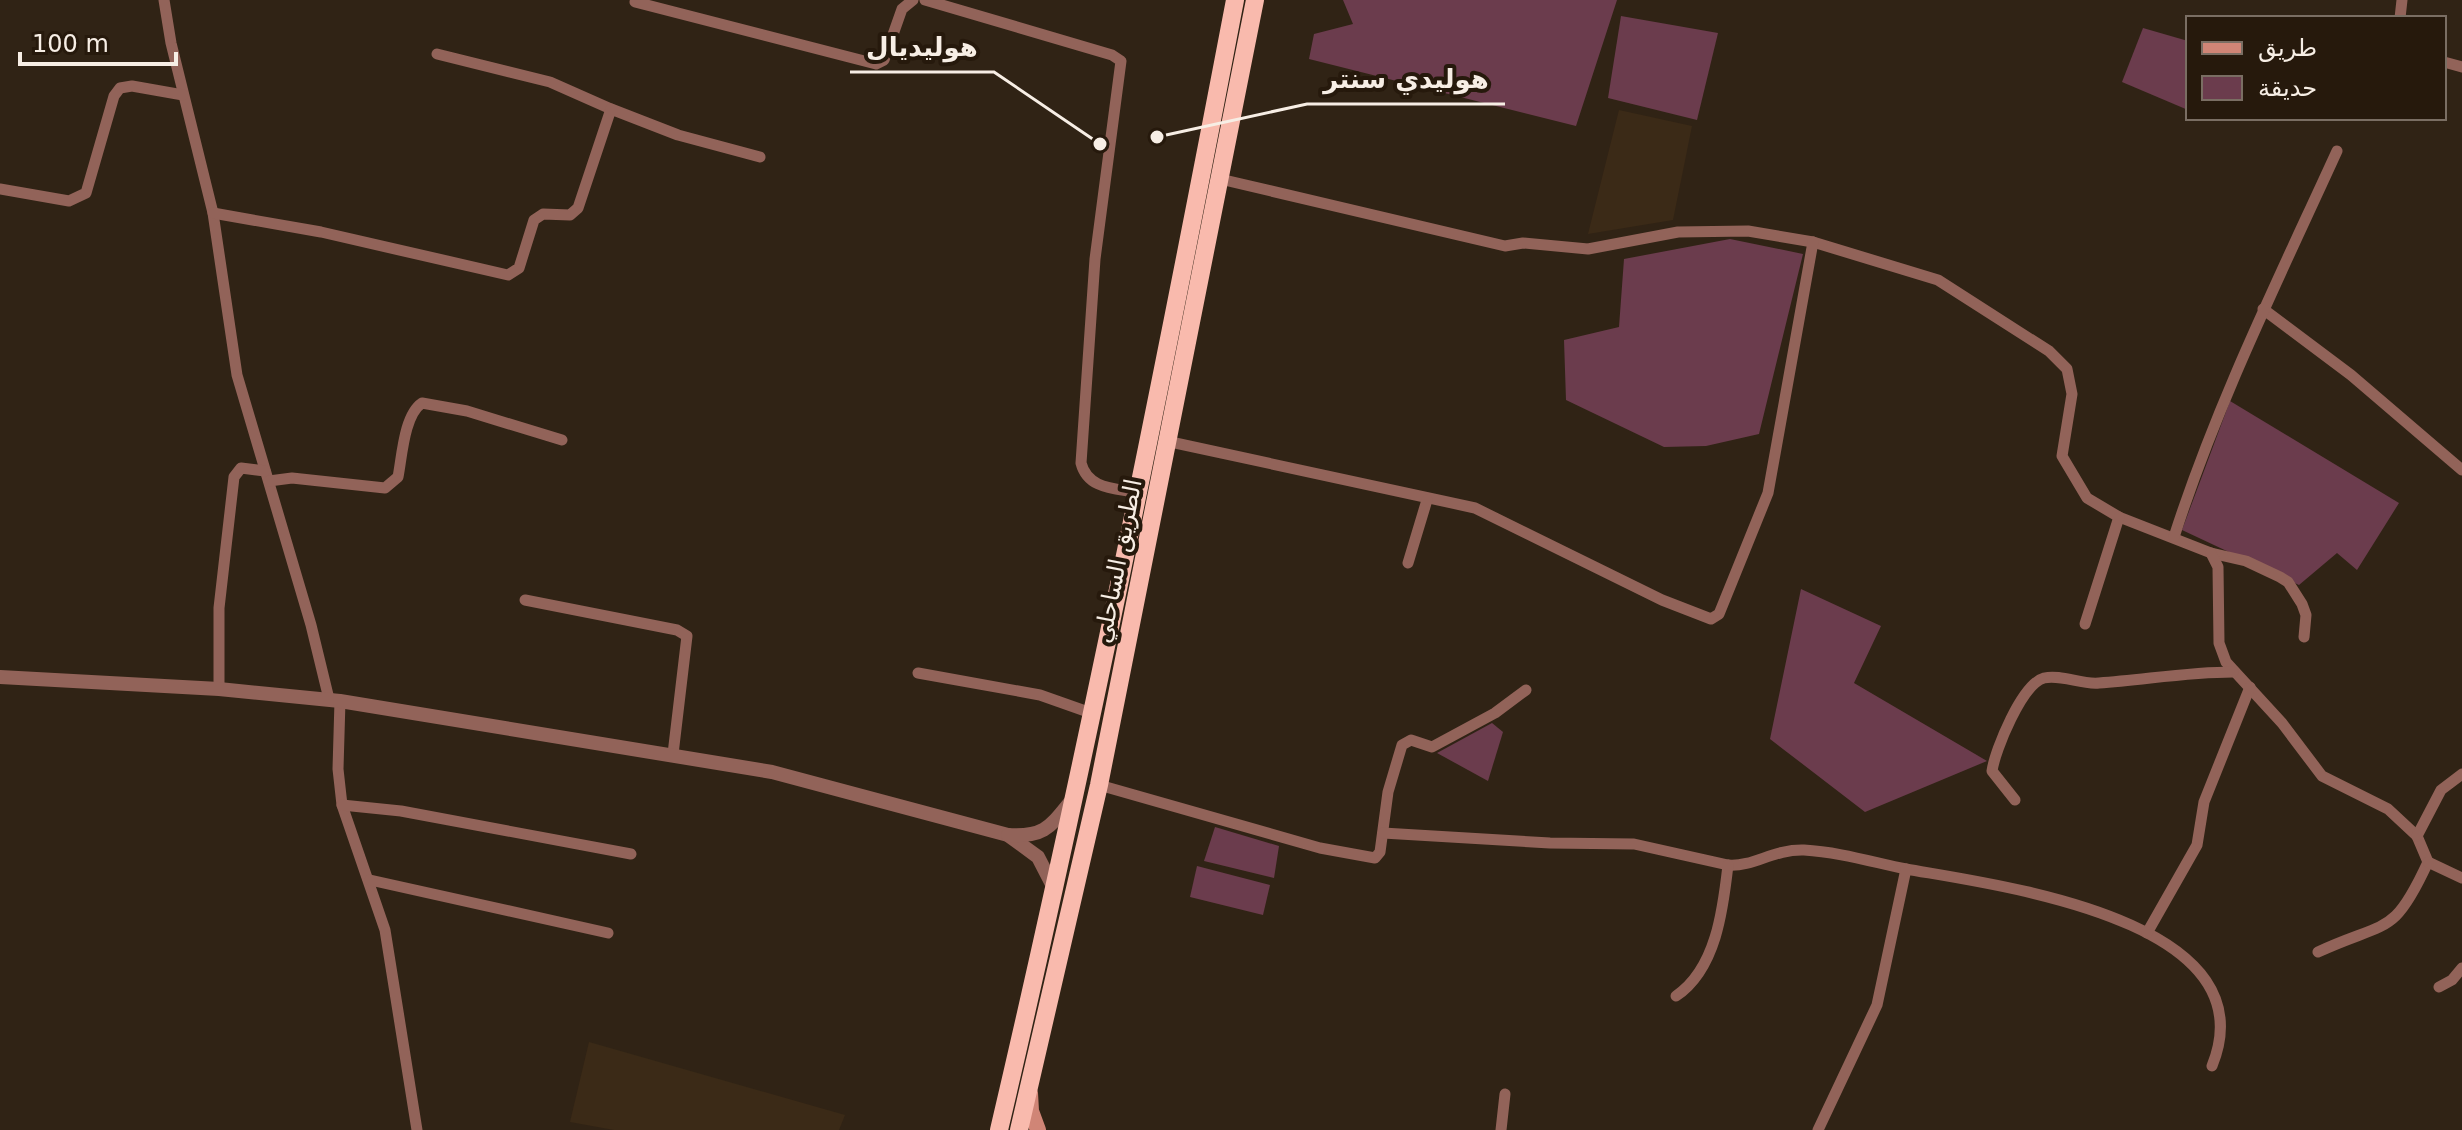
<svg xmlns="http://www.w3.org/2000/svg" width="2462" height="1130" font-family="'DejaVu Sans',Cairo,sans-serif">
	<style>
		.built { fill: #3b2a17 }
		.green { fill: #6b3c4d }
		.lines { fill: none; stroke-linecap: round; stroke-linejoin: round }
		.minor { stroke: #926359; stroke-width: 11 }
		.tertiary { stroke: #926359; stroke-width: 14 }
		.secondary { stroke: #d08576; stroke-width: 16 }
		.trunk { stroke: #f9baad; stroke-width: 18 }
		.labels { text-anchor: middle; stroke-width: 8; stroke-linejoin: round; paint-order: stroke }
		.street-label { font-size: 24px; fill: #f7eee5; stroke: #26190c }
		.leader { fill: none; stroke: #f7eee5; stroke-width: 3 }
		.callout-dot { fill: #f7eee5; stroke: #26190c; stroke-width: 3 }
		.callout-label { font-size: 26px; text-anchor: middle; font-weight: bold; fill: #f7eee5; stroke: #26190c; stroke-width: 8; stroke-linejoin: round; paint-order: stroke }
	</style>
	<rect width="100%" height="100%" fill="#302315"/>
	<g class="built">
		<polygon points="1619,110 1692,126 1673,220 1588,234"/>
		<polygon points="589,1042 845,1115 839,1130 614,1130 570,1122"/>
	</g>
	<g class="green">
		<polygon points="1343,0 1617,0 1576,126 1309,59 1314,34 1353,24"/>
		<polygon points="1621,16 1718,33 1697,120 1608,98"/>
		<polygon points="2143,28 2188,41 2188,110 2122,82"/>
		<polygon points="1730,239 1803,254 1759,434 1706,446 1664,447 1566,400 1564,340 1619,327 1624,259"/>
		<polygon points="2230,401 2399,503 2357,570 2337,553 2299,585 2182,530"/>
		<polygon points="1801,589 1881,626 1854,683 1987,761 1865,812 1770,739"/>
		<polygon points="1492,723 1503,732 1488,781 1437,753"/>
		<polygon points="1215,827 1279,846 1274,878 1204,861"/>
		<polygon points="1197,866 1270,885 1263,915 1190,897"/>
	</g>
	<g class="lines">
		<g class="minor">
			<polyline points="164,0 171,43 213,213 237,375 311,625 329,699"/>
			<path d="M925,0L1112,55L1121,61L1095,259L1081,463C1088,490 1116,488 1139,493"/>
			<polyline points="635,2 876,64 884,60 902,9 913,0"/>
			<polyline points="2400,18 2402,0"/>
			<polyline points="437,54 550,82 611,109"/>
			<polyline points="2444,62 2462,67"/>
			<polyline points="1220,179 1505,246 1523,243 1588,249 1678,232 1748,231 1813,242 1938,280 2049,351 2067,369 2072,394 2062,456 2087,498 2119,517 2211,553 2246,561 2280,577 2288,582 2302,604 2306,615 2304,637"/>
			<polyline points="0,189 69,201 86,193 114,96 120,88 132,86 183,95"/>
			<polyline points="213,213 321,232 508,275 519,268 534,220 543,214 570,215 578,208 611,109 678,135 760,157"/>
			<polyline points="2263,309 2351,375 2462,470"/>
			<polyline points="1166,441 1475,508 1662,600 1711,619 1719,614 1768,493 1813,242"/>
			<path d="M269,481L292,478L385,488L398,477C402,457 404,415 422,403L467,411L562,440"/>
			<path d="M2174,537C2217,403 2279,278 2337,151"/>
			<path d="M2211,553L2218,567L2219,643L2226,662L2282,723L2322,776L2388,809L2417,836L2428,862C2393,938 2387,920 2318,952"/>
			<polyline points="1408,563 1427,500"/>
			<polyline points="525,600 677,630 687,636 673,754"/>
			<polyline points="2085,624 2119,517"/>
			<polyline points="918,673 1040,695 1091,713"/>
			<polyline points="219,689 219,608 234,477 241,468 265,471"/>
			<polyline points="340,701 338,769 342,805 385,930 417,1130"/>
			<polyline points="1099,785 1320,848 1375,858 1380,852 1388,792 1402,745 1411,740 1432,747 1495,713 1526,690"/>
			<path d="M2015,800L1992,771C1995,750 2022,684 2044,678C2061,674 2082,685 2099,683C2144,680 2187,672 2233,672"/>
			<polyline points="342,805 401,811 631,854"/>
			<path d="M1383,833L1550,843L1634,844L1728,865C1754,867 1773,849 1804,850C1839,852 1872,862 1906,869C1995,885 2272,919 2212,1066"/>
			<polyline points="2417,836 2441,790 2462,774"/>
			<polyline points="2428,862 2462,878"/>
			<polyline points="370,880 608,933"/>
			<polyline points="2147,933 2197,845 2204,802 2250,687"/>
			<polyline points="2439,987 2452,980 2462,968"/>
			<path d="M1676,996C1716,969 1723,910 1728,865"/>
			<polyline points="1501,1130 1505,1094"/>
			<polyline points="1818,1130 1877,1005 1906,869"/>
		</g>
		<g class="tertiary">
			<polyline points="0,677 219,689 340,701 772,772 1008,835 1038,857 1054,888"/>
			<path d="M1008,835C1045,837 1050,827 1072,800"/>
		</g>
		<polyline class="secondary" points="1030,1093 1031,1111 1038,1130"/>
		<g class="trunk">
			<path d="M999,1130C1087,755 1163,378 1235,0"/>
			<polyline points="1019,1130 1099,785 1255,0"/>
		</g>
	</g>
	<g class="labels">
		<g class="street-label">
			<text transform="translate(1118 561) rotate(-79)" y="8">الطريق الساحلي</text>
		</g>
	</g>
	<path class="leader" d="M1100 144L994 72H850M1157 137L1307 104H1505"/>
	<g class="callout-dot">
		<circle cx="1100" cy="144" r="8"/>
		<circle cx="1157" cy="137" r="8"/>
	</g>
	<g class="callout-label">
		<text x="922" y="56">هوليديال</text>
		<text x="1406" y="88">هوليدي سنتر</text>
	</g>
	<rect x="2186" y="16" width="260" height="104" fill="#26190c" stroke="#7a6e63" stroke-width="2"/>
	<rect x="2202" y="42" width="40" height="12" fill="#d08576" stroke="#7a6e63" stroke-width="2"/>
	<text x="2258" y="56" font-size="24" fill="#f7eee5">طريق</text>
	<rect x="2202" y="76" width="40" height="24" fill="#6b3c4d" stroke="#7a6e63" stroke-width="2"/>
	<text x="2258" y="96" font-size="24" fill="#f7eee5">حديقة</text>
	<path d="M20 52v12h156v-12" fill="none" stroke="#f7eee5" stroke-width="4"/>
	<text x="32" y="52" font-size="24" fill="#f7eee5" stroke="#26190c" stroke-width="6" paint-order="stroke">100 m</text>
</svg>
